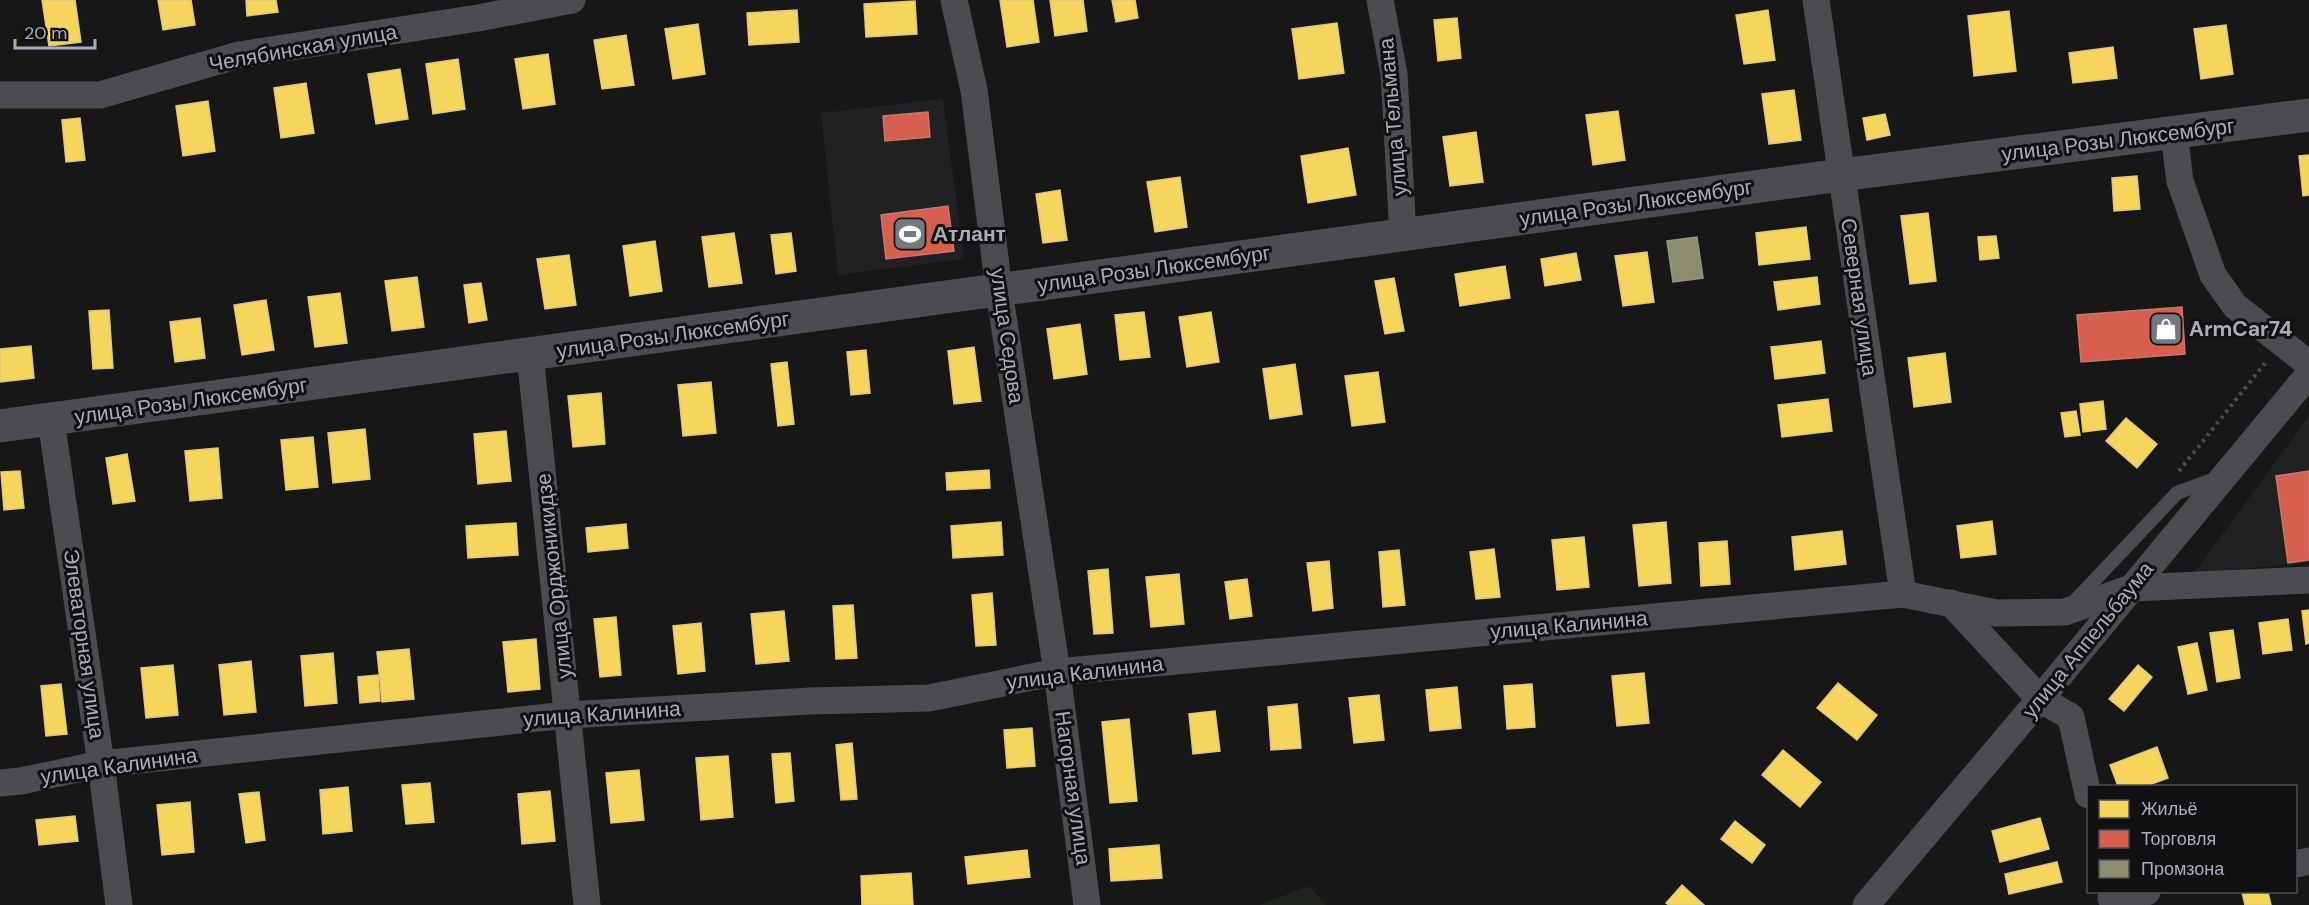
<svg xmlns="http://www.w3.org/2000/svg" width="2309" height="905" font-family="'DM Sans',sans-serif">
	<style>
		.built { fill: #212123 }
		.green { fill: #1d241e }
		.homes { fill: #f6d55c; stroke: #dfc978; stroke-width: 1.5 }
		.shops { fill: #d6604d; stroke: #c8776d; stroke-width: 1.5 }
		.industry { fill: #8c8c6e; stroke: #949684; stroke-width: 1.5 }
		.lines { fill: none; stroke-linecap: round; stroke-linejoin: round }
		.path { stroke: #4d4e52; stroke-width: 4; stroke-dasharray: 3 4.5; stroke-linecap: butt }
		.service { stroke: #4b4c50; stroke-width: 14 }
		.minor { stroke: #4b4c50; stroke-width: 27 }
		.tertiary { stroke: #4b4c50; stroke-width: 33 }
		.labels { text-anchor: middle; stroke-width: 6; stroke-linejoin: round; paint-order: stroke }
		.street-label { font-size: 21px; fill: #a8adb8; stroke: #111113 }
		.poi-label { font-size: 21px; font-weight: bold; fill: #a8adb8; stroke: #111113; text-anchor: start }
	</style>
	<rect width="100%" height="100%" fill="#171717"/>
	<g class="built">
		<polygon points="943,99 964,259 838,275 821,113"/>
		<polygon points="2309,416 2309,563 2194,573"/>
	</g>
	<polygon class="green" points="1309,886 1326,905 1260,905"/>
	<g class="homes">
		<polygon points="42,0 75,0 81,42 49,46"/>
		<polygon points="158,0 191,0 195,25 163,30"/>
		<polygon points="246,0 276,0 278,12 247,16"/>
		<polygon points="1000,0 1033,0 1039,42 1007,47"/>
		<polygon points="1050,0 1083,0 1087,31 1055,36"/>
		<polygon points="1112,0 1135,0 1138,18 1116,22"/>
		<polygon points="915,1 917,34 866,37 864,4"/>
		<polygon points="797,10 799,42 749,45 747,13"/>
		<polygon points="1768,10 1775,60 1744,64 1736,15"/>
		<polygon points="2009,11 2016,71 1974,76 1968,16"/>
		<polygon points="1457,18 1461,58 1438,61 1434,20"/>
		<polygon points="1337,23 1344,73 1299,79 1292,29"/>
		<polygon points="698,24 705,74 673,79 665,29"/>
		<polygon points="2226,25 2233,74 2201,79 2194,29"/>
		<polygon points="626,35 634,85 602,89 594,40"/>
		<polygon points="2113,47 2117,78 2073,83 2069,53"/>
		<polygon points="548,54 555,104 523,109 515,59"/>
		<polygon points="458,59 465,109 433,114 426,64"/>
		<polygon points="400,69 408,119 376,124 368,74"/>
		<polygon points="306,83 314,133 281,138 274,88"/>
		<polygon points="1794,90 1801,140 1769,144 1762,94"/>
		<polygon points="208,101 215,151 183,156 176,106"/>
		<polygon points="1618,111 1625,160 1593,165 1586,115"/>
		<polygon points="1885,114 1890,135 1867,140 1863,118"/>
		<polygon points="80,118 85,160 66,162 62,120"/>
		<polygon points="1476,132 1483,182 1450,186 1443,137"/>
		<polygon points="1348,148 1356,195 1308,203 1301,156"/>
		<polygon points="2309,155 2309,195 2303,196 2299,156"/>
		<polygon points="2137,176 2140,209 2114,211 2112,178"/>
		<polygon points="1180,177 1187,227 1155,232 1147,182"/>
		<polygon points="1060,190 1067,240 1043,243 1036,194"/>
		<polygon points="1928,213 1936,281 1910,284 1901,216"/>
		<polygon points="1806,227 1810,259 1759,265 1756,233"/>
		<polygon points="734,233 742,283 709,287 702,237"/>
		<polygon points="791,233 796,271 776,274 771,235"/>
		<polygon points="1996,236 1999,258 1980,260 1978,237"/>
		<polygon points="655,241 662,291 630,296 623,246"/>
		<polygon points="1647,252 1654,302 1623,306 1615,256"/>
		<polygon points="1576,253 1581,280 1545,286 1541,259"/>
		<polygon points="569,255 576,305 545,309 537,259"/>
		<polygon points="1505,266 1510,298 1460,306 1455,274"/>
		<polygon points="417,277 424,327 392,331 385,281"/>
		<polygon points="1817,277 1820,304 1778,310 1774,282"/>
		<polygon points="1394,278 1404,331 1385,334 1375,281"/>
		<polygon points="481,283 487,320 469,323 464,285"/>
		<polygon points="340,293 347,343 315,347 308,297"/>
		<polygon points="266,300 274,350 242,355 234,305"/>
		<polygon points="109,310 113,368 93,369 89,311"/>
		<polygon points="1144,312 1150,357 1120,360 1115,315"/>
		<polygon points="1211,312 1219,362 1187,367 1179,317"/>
		<polygon points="200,318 205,358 175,362 170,322"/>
		<polygon points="1080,324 1087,374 1054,379 1047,329"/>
		<polygon points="1821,341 1825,373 1775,379 1771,347"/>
		<polygon points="31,346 34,378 0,382 0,349"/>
		<polygon points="974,347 981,401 954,404 948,351"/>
		<polygon points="866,350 870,393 851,395 847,352"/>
		<polygon points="1945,353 1951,402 1914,407 1908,358"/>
		<polygon points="787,362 794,424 778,426 771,364"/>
		<polygon points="1295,364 1302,414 1270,419 1263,369"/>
		<polygon points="1378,372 1385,422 1352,426 1345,376"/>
		<polygon points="711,382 716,433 683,436 678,385"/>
		<polygon points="601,393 605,444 573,447 568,396"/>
		<polygon points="1828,399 1832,431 1782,437 1778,405"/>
		<polygon points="2103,401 2106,429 2083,432 2080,404"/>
		<polygon points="2076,411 2080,435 2065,437 2061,413"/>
		<polygon points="2126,418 2157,444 2137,468 2106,441"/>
		<polygon points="365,429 370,479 333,483 328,433"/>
		<polygon points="506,431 511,481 478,484 474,434"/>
		<polygon points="313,437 318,487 286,490 281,440"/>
		<polygon points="218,448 222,498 190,501 185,451"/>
		<polygon points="127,454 135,501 113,504 106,458"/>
		<polygon points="989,470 990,488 947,490 946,473"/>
		<polygon points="20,471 24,508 4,510 1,472"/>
		<polygon points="1992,521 1996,554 1961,558 1957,526"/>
		<polygon points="1001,522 1003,555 953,558 951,526"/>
		<polygon points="1666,522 1671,583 1639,586 1633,525"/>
		<polygon points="516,523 518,555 468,558 466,526"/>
		<polygon points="626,524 628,548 588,552 586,528"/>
		<polygon points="1842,531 1846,564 1795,570 1792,537"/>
		<polygon points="1584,537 1589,587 1557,590 1552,540"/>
		<polygon points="1727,541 1730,584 1701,586 1699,543"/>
		<polygon points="1494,549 1500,597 1476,599 1470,552"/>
		<polygon points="1399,550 1405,605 1383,607 1379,552"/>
		<polygon points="1329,561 1333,608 1313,611 1307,563"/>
		<polygon points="1108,569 1113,633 1094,634 1088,571"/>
		<polygon points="1179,574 1184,624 1151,627 1146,577"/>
		<polygon points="1247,579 1252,616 1230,619 1225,582"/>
		<polygon points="992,593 996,645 976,646 972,595"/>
		<polygon points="853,605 857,658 836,659 833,606"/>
		<polygon points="2309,610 2309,643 2306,644 2302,611"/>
		<polygon points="784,611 789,661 756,664 751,614"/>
		<polygon points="616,617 621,675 600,677 594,619"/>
		<polygon points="2288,619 2292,650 2263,654 2259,623"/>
		<polygon points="701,623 705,671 678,674 673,626"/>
		<polygon points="2233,630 2240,678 2217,682 2210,633"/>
		<polygon points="536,639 540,689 508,692 503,642"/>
		<polygon points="2197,643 2207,690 2188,694 2178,647"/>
		<polygon points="409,649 414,699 382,702 377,652"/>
		<polygon points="333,653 337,703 305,706 301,656"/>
		<polygon points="251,661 256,712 224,715 219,665"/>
		<polygon points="173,665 178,715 146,718 141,668"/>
		<polygon points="2138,665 2152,677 2124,711 2109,699"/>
		<polygon points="1644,673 1649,723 1617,726 1612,676"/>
		<polygon points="378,675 380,701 360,703 358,677"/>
		<polygon points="1838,683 1877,715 1857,740 1817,708"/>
		<polygon points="61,684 67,734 46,736 41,686"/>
		<polygon points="1532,684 1535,727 1507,729 1504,686"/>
		<polygon points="1457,687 1461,728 1430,731 1426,690"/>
		<polygon points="1379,695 1384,740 1354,743 1349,698"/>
		<polygon points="1297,704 1301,748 1271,750 1268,707"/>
		<polygon points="1215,711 1220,751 1193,754 1189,714"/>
		<polygon points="1129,719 1137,801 1110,803 1102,722"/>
		<polygon points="1032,728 1035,766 1007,768 1004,730"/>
		<polygon points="852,743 857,799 841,800 836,745"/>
		<polygon points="2157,747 2168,778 2146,786 2118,786 2110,765"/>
		<polygon points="1783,750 1821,782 1800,807 1762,775"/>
		<polygon points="790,753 794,801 776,803 772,754"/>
		<polygon points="728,756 733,817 701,820 696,758"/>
		<polygon points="639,770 644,820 611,823 606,773"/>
		<polygon points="430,783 434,822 406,824 402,785"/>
		<polygon points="348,787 352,831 323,834 320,790"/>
		<polygon points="550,791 555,841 522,844 518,794"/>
		<polygon points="259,792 265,840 246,843 239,794"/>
		<polygon points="190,802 194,852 162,855 157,805"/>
		<polygon points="75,816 78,841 39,845 36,820"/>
		<polygon points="2040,818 2049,849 2000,862 1992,831"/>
		<polygon points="1735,821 1765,845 1752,863 1721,839"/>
		<polygon points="1159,845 1162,878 1111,881 1109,849"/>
		<polygon points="1027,850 1030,877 968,884 965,857"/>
		<polygon points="2057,862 2062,882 2009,894 2005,874"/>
		<polygon points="911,873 913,905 862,905 861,876"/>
		<polygon points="1682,885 1704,905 1669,905 1666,903"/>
		<polygon points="2242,892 2268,892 2271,905 2245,905"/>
	</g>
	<g class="shops">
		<polygon points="928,112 930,137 885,141 883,116"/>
		<polygon points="948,206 954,251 886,259 881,215"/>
		<polygon points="2182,307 2185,354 2081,362 2077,315"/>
		<polygon points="2309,471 2309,560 2288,563 2276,476"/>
	</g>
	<polygon class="industry" points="1697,237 1703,278 1673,282 1667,241"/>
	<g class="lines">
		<polyline class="path" points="2179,471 2266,362"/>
		<polyline class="service" points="2073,603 2177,493 2217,478"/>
		<g class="minor">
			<polyline points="954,0 974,90 999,290 1057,672 1087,905"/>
			<polyline points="1380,0 1394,74 1403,235"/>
			<polyline points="1816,0 1903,594"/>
			<polyline points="0,95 100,95 239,55 478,18 572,0"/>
			<polyline points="2174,134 2180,181 2213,275 2235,306 2309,364"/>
			<polyline points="530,354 587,905"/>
			<polyline points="51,420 101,764 119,905"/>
			<polyline points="1951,603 2040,699 2071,717 2088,795"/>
			<polyline points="0,783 21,781 101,764 568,715 811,701 929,698 1057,672 1903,594 1996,613 2065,612 2131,588 2309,580"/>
			<polyline points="2296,864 2309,861"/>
			<polyline points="2111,898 2147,892"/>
			<polyline points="1866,905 2040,699 2309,374"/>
		</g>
		<polyline class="tertiary" points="0,426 1841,175 2309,115"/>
	</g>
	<defs>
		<g id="stadium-square" transform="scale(1.725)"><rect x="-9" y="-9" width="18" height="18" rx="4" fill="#757880" stroke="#111113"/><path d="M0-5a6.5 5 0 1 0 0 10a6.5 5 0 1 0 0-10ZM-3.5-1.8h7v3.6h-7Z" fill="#fff"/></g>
		<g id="shop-square" transform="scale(1.725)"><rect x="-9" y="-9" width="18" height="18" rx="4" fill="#757880" stroke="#111113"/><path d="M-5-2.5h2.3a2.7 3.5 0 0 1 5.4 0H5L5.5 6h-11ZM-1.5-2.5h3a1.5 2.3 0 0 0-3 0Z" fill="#fff"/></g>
	</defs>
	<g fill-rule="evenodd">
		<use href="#stadium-square" x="910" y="234"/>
		<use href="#shop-square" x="2166" y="329"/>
	</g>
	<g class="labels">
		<g class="street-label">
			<text transform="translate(303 48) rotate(-10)" y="7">Челябинская улица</text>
			<text transform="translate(1393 117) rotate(-95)" y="7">улица Тельмана</text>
			<text transform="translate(2118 140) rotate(-7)" y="7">улица Розы Люксембург</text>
			<text transform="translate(1636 203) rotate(-8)" y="7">улица Розы Люксембург</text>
			<text transform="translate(1154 269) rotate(-8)" y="7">улица Розы Люксембург</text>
			<text transform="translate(1859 297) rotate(82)" y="7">Северная улица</text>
			<text transform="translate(673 335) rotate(-8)" y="7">улица Розы Люксембург</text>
			<text transform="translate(1007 336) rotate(82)" y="7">улица Седова</text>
			<text transform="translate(191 401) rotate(-8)" y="7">улица Розы Люксембург</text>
			<text transform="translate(554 576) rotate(-96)" y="7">улица Орджоникидзе</text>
			<text transform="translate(1569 625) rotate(-5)" y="7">улица Калинина</text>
			<text transform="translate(2088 640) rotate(-51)" y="7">улица Аппельбаума</text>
			<text transform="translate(84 644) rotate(82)" y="7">Элеваторная улица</text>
			<text transform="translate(1085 673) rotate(-7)" y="7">улица Калинина</text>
			<text transform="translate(602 714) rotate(-4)" y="7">улица Калинина</text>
			<text transform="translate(119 766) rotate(-8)" y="7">улица Калинина</text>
			<text transform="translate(1073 788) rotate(82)" y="7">Нагорная улица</text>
		</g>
		<g class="poi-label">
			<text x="933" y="241">Атлант</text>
			<text x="2189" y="336">ArmCar74</text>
		</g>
	</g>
	<rect x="2087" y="785" width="210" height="108" fill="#111113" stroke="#4d4f55" stroke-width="1.5"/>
	<rect x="2099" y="800" width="30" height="18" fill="#f6d55c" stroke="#4d4f55" stroke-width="1.5"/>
	<text x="2141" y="815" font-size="18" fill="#a8adb8">Жильё</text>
	<rect x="2099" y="830" width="30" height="18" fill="#d6604d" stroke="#4d4f55" stroke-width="1.5"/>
	<text x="2141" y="845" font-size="18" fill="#a8adb8">Торговля</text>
	<rect x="2099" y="860" width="30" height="18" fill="#8c8c6e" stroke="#4d4f55" stroke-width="1.5"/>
	<text x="2141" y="875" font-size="18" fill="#a8adb8">Промзона</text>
	<path d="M15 39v9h80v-9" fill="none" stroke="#a8adb8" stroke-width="3"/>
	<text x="24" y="39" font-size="18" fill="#a8adb8" stroke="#111113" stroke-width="4.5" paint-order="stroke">20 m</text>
</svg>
